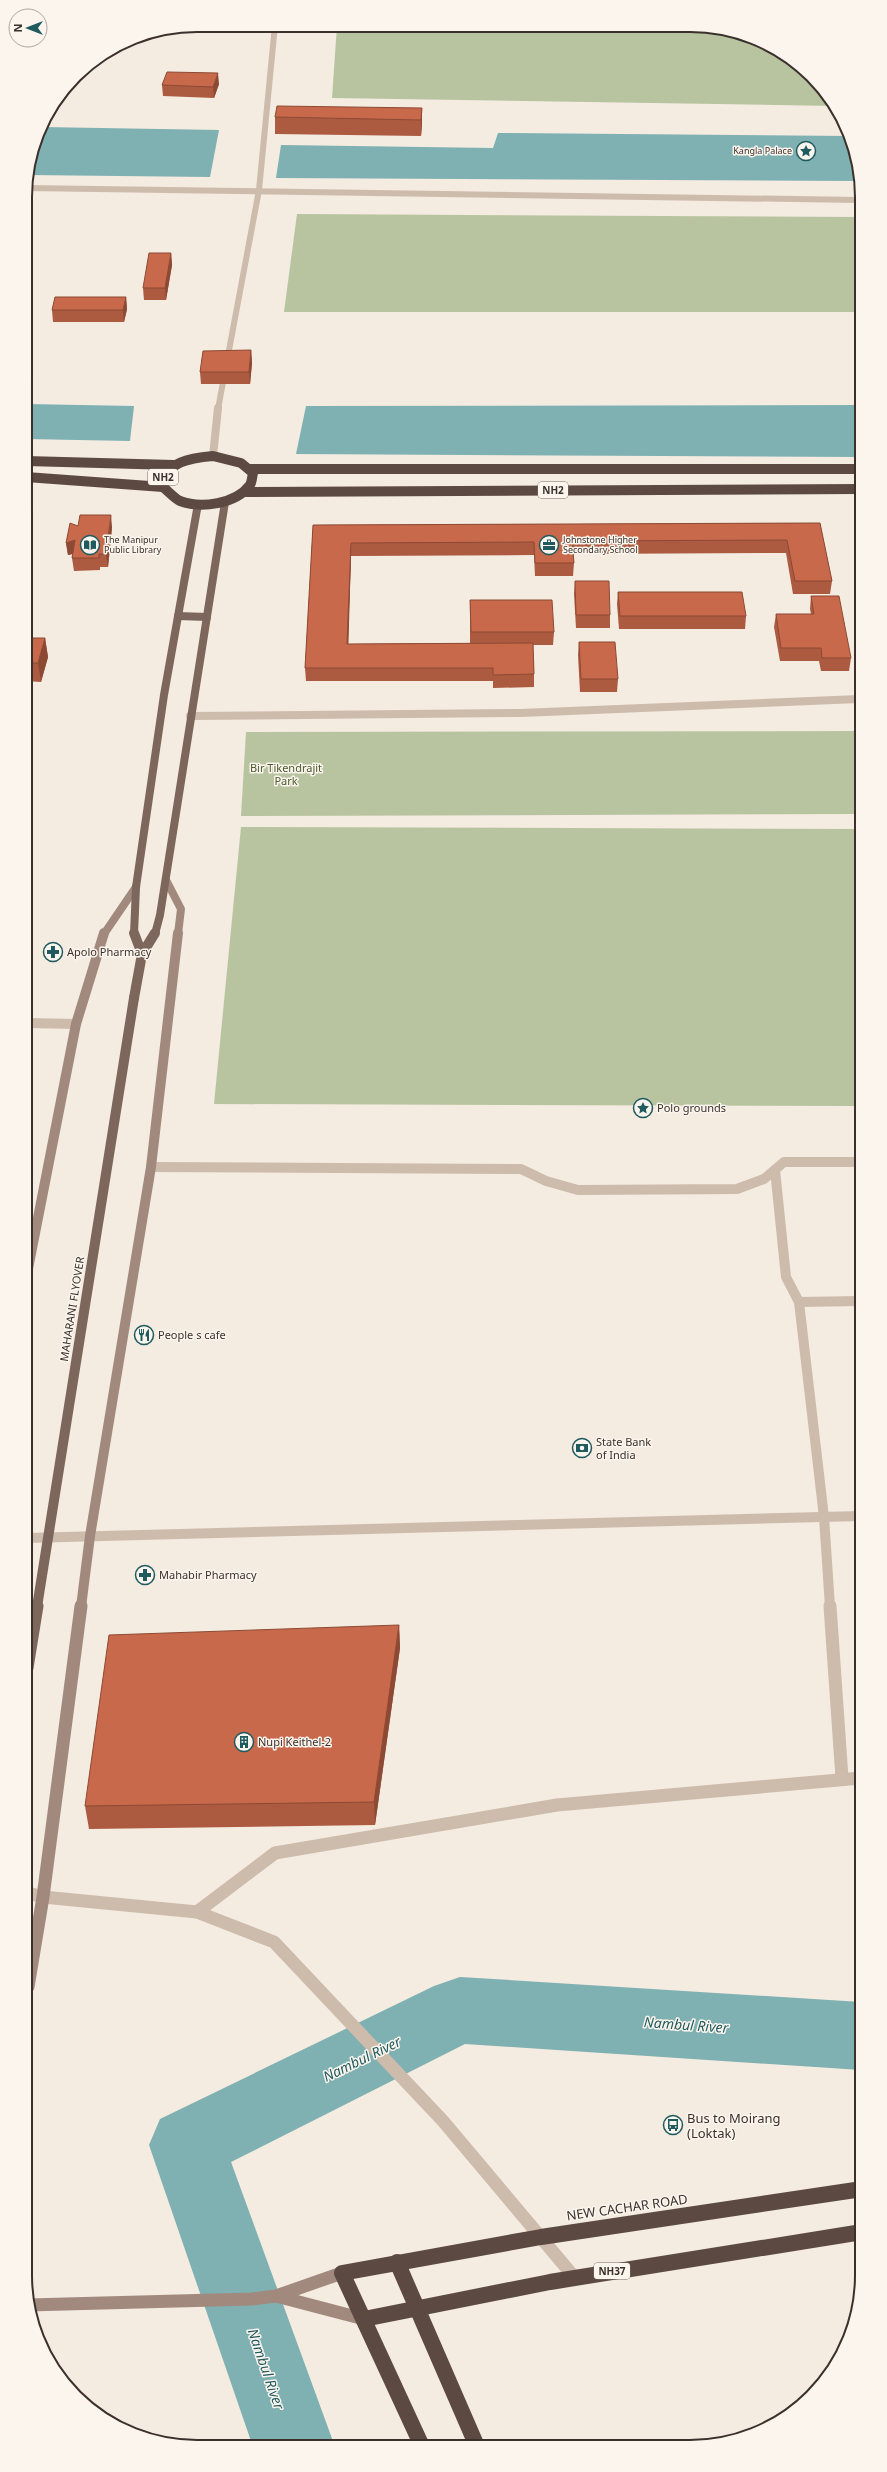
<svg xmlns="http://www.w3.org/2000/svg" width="887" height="2472" font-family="'Noto Sans',sans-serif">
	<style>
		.green { fill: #b8c4a0 }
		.water { fill: #7fb0b2 }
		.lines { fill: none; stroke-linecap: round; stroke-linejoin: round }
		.river { fill: #7fb0b2; fill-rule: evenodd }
		.lane-far1 { stroke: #cdbbac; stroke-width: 6 }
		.lane { stroke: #cdbbac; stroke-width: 8 }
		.street-far2 { stroke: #cdbbac; stroke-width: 8 }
		.street-far1 { stroke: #cdbbac; stroke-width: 10 }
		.street { stroke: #cdbbac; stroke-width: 13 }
		.secondary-far2 { stroke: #a18a7d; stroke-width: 8 }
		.secondary-far1 { stroke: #a18a7d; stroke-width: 10 }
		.secondary { stroke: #a18a7d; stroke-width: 13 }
		.primary-far1 { stroke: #7d675c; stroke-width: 8 }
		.primary { stroke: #7d675c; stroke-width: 10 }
		.highway-far1 { stroke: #5c4a42; stroke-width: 10 }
		.highway { stroke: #5c4a42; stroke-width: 16 }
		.primary-bridge-far1 { stroke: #7d675c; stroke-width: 10 }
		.primary-bridge { stroke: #7d675c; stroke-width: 13 }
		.wall { fill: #ac5a40 }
		.shaded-wall { fill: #8c4a34 }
		.building { fill: #c8694b; stroke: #8c4a34 }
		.labels { text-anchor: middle; stroke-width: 3; stroke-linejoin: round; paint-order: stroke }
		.far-poi-label { font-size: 9px; fill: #3b302b; stroke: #fbf5ee; text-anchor: start }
		.shield { fill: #fbf5ee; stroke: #756b66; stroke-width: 1 }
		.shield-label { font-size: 10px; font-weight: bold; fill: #3b302b }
		.park-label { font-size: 11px; fill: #4a5a2e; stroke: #fbf5ee }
		.poi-label { font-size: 11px; fill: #3b302b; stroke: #fbf5ee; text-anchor: start }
		.street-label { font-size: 11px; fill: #3b302b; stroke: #fbf5ee }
		.near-poi-label { font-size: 13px; fill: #3b302b; stroke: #fbf5ee; text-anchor: start }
		.near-street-label { font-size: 13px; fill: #3b302b; stroke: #fbf5ee }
		.near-water-label { font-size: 14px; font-style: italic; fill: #1f5a5e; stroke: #fbf5ee }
		.rim { fill: none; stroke: #3b302b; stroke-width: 2 }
	</style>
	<rect width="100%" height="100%" fill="#f4ebe1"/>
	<g class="green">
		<polygon points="337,26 724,28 767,43 812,75 836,106 332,98"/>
		<polygon points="297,214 859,217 859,312 284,312"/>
		<polygon points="859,731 860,814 241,816 246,732"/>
		<polygon points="241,827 860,829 860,1106 214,1104"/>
	</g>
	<g class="water">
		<polygon points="41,127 219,130 210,177 28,175"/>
		<polygon points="498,133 849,136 859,163 859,181 276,178 281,145 493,148"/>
		<polygon points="26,404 134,406 130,441 26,439"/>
		<polygon points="859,405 859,457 296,454 306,406"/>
	</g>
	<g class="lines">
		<polygon class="river" points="460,1977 861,2002 861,2070 465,2044 231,2162 334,2444 252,2444 149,2145 160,2119 434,1986"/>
		<g class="lane-far1">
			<polyline points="25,188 859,200"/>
			<polyline points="218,409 259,190 275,25"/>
		</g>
		<polyline class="lane" points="213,456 218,408"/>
		<polyline class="street-far2" points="190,716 521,713 859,699"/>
		<g class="street-far1">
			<polyline points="27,1023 76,1024"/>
			<polyline points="151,1167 521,1169 546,1181 578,1190 737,1189 764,1179 784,1162 860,1162"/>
			<polyline points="775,1170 786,1277 799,1302"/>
			<polyline points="27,1538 861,1516"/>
			<polyline points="830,1607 824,1517 799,1302 860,1301"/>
		</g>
		<g class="street">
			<polyline points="830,1606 842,1778"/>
			<polyline points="28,1893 43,1897 197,1912 274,1942 443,2121 575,2278"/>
			<polyline points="197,1912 275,1853 557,1805 861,1778"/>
		</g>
		<g class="secondary-far2">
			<polyline points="166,880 181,909 178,934"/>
			<polyline points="104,934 136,887"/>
		</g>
		<g class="secondary-far1">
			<polyline points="27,1274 76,1024 104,933"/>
			<polyline points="81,1607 90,1536 151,1167 178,933"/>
		</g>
		<g class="secondary">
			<polyline points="28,1987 43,1897 81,1606"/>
			<polyline points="276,2296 364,2319"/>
			<polyline points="28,2305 252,2299 276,2296 342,2273"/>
		</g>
		<g class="primary-far1">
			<polyline points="178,616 207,617"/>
			<polyline points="134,934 136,887 164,695 198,504"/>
			<polyline points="155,934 160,915 225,502"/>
		</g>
		<g class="primary">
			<polyline points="134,933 142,954"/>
			<polyline points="134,998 142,954 155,933"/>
		</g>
		<g class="highway-far1">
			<path d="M213,456L241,463L253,473C252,477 252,482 250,485C236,504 201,509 180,501C174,498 168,491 163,487C165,461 191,458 213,456Z"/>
			<polyline points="26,461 174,465"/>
			<polyline points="249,469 859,469"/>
			<polyline points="26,477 163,487"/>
			<polyline points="246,492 859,489"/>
		</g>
		<g class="highway">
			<polyline points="397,2262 476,2444"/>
			<polyline points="364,2319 550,2282 862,2232"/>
			<polyline points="421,2444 342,2273 541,2237 862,2189"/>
		</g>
		<polyline class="primary-bridge-far1" points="37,1607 134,998"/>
		<polyline class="primary-bridge" points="27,1668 37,1606"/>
	</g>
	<g class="wall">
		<polygon points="219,84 214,98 163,96 162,85"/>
		<polygon points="422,108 422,124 421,136 275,134 275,117"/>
		<polygon points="25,201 31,213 28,225 25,225"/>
		<polygon points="171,253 172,265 166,300 144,300 143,288"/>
		<polygon points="126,297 127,309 124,322 53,322 52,310"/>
		<polygon points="251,350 252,363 250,384 201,384 200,372"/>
		<polygon points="820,523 832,581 830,594 793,594 786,553 573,554 574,563 573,576 535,576 534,555 351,556 348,644 470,643 470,600 554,632 553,645 533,645 534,674 534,687 493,688 493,681 306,681 305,668 313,525"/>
		<polygon points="78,526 112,527 108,567 100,567 100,570 74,571 72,558 73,554 68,555 66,543"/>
		<polygon points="575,581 610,615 610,628 576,628 574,594"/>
		<polygon points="618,592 746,616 745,629 619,629 617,604"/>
		<polygon points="811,596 851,658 849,671 821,671 819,661 780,661 774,627 776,614 811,614 810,609"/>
		<polygon points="26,638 45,638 48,657 41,682 26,681"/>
		<polygon points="579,642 618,679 617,692 580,692 578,655"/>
		<polygon points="399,1625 400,1648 375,1825 89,1829 85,1806"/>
	</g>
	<g class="shaded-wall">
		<polygon points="218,73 219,84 214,98 213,87"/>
		<polygon points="422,108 422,124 421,136 421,120"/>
		<polygon points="30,201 31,213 28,225 27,213"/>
		<polygon points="171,253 172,265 166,300 165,288"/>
		<polygon points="126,297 127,309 124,322 123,310"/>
		<polygon points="251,350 252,363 250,384 249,372"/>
		<polygon points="111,515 112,527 108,567 106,554"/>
		<polygon points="75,540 76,553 68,555 66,543"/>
		<polygon points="351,543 351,556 348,657 347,644"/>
		<polygon points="45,638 48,657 41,682 38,663"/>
		<polygon points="399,1625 400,1648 375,1825 374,1802"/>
	</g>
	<g class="building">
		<polygon points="167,72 218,73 213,87 162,85"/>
		<polygon points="277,106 422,108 421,120 275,117"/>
		<polygon points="25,201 30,201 27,213 25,213"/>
		<polygon points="149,253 171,253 165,288 143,288"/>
		<polygon points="55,297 126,297 123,310 52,310"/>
		<polygon points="251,350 249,372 200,372 203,351"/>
		<polygon points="80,515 111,515 106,554 99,554 99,558 72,558 75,540 66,543 70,523 78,526"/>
		<polygon points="820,523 832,581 795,581 787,540 572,541 574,563 535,563 534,542 351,543 347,644 533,643 534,674 493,675 493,668 305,668 313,525"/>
		<polygon points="575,581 609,581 610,615 576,615"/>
		<polygon points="618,592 742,592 746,616 620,616"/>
		<polygon points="811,596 839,596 851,658 822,658 821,648 781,648 776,614 814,614"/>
		<polygon points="470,600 552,600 554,632 471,632"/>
		<polygon points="26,638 45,638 38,663 26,663"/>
		<polygon points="579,642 615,642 618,679 581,679"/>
		<polygon points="399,1625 374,1802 85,1806 109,1635"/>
	</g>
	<defs>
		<g id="sight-ring" transform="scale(1)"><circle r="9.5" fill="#fbf5ee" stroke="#1f5a5e" stroke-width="1.5"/><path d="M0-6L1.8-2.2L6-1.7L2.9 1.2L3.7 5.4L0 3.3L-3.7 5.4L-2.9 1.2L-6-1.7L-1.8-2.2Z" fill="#1f5a5e"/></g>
		<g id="library-ring" transform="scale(1)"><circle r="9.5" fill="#fbf5ee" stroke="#1f5a5e" stroke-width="1.5"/><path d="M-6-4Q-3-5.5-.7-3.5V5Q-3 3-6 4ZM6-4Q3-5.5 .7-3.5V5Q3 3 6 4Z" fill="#1f5a5e"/></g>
		<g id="office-ring" transform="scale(1)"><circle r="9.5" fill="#fbf5ee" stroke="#1f5a5e" stroke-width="1.5"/><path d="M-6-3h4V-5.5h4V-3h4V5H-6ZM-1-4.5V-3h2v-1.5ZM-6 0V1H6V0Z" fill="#1f5a5e"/></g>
		<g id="pharmacy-ring" transform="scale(1)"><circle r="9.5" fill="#fbf5ee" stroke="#1f5a5e" stroke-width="1.5"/><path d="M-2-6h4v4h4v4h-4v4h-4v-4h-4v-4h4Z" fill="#1f5a5e"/></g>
		<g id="restaurant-ring" transform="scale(1)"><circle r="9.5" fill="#fbf5ee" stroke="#1f5a5e" stroke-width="1.5"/><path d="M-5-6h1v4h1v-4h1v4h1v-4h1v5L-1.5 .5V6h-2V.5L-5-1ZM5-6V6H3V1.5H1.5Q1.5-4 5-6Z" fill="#1f5a5e"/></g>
		<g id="bank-ring" transform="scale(1)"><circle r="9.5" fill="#fbf5ee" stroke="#1f5a5e" stroke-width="1.5"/><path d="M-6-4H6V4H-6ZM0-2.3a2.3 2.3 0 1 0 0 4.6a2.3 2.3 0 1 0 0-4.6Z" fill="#1f5a5e"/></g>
		<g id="building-ring" transform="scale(1)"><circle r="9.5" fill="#fbf5ee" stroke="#1f5a5e" stroke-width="1.5"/><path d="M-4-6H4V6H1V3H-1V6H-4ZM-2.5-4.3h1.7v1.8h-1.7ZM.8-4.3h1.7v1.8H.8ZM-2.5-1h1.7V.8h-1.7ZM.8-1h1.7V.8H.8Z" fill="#1f5a5e"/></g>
		<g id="bus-ring" transform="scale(1)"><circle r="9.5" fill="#fbf5ee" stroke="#1f5a5e" stroke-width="1.5"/><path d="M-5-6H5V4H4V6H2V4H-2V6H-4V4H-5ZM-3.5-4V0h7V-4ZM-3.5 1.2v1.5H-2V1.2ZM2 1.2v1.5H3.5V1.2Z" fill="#1f5a5e"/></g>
	</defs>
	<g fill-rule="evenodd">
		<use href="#sight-ring" x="806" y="151"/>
		<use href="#library-ring" x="90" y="545"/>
		<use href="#office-ring" x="549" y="545"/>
		<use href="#pharmacy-ring" x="53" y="952"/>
		<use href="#sight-ring" x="643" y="1108"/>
		<use href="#restaurant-ring" x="144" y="1335"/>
		<use href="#bank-ring" x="582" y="1448"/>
		<use href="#pharmacy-ring" x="145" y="1575"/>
		<use href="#building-ring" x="244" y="1742"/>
		<use href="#bus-ring" x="673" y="2125"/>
	</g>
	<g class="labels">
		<g class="far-poi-label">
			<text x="792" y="154" text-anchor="end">Kangla Palace</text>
			<text x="104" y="543">The Manipur<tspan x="104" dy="10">Public Library</tspan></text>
			<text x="563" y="543">Johnstone Higher<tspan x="563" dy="10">Secondary School</tspan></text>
		</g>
		<g class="shield">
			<rect x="148" y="469" width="30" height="16" rx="3"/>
			<rect x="538" y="482" width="30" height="16" rx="3"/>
			<rect x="594" y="2263" width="36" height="16" rx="3"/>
		</g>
		<g class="shield-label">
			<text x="163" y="481">NH2</text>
			<text x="553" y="494">NH2</text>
			<text x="612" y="2275">NH37</text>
		</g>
		<g class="park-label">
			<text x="286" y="772">Bir Tikendrajit<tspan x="286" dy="13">Park</tspan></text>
		</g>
		<g class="poi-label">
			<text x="67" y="956">Apolo Pharmacy</text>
			<text x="657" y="1112">Polo grounds</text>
			<text x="158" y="1339">People s cafe</text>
			<text x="596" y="1446">State Bank<tspan x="596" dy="13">of India</tspan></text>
			<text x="159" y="1579">Mahabir Pharmacy</text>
			<text x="258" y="1746">Nupi Keithel-2</text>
		</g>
		<g class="street-label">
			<text transform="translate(72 1309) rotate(-81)" y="4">MAHARANI FLYOVER</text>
		</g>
		<g class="near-poi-label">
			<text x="687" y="2123">Bus to Moirang<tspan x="687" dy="15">(Loktak)</tspan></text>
		</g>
		<g class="near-street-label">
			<text transform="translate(627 2207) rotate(-8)" y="5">NEW CACHAR ROAD</text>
		</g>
		<g class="near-water-label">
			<text transform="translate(686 2025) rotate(4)" y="5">Nambul River</text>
			<text transform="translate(362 2059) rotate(-26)" y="5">Nambul River</text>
			<text transform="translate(266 2369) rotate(71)" y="5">Nambul River</text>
		</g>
	</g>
	<path d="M0 0H887V2472H0ZM197 32H690A165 165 0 0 1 855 197V2275A165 165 0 0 1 690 2440H197A165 165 0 0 1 32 2275V197A165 165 0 0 1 197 32Z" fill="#fbf5ee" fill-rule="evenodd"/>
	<path class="rim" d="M197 32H690A165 165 0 0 1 855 197V2275A165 165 0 0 1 690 2440H197A165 165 0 0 1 32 2275V197A165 165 0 0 1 197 32Z"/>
	<g transform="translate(28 28) rotate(270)"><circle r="19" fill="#fbf5ee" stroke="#aea6a0"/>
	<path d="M0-3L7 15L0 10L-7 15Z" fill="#1f5a5e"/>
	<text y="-6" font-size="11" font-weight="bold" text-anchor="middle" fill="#3b302b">N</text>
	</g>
</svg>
